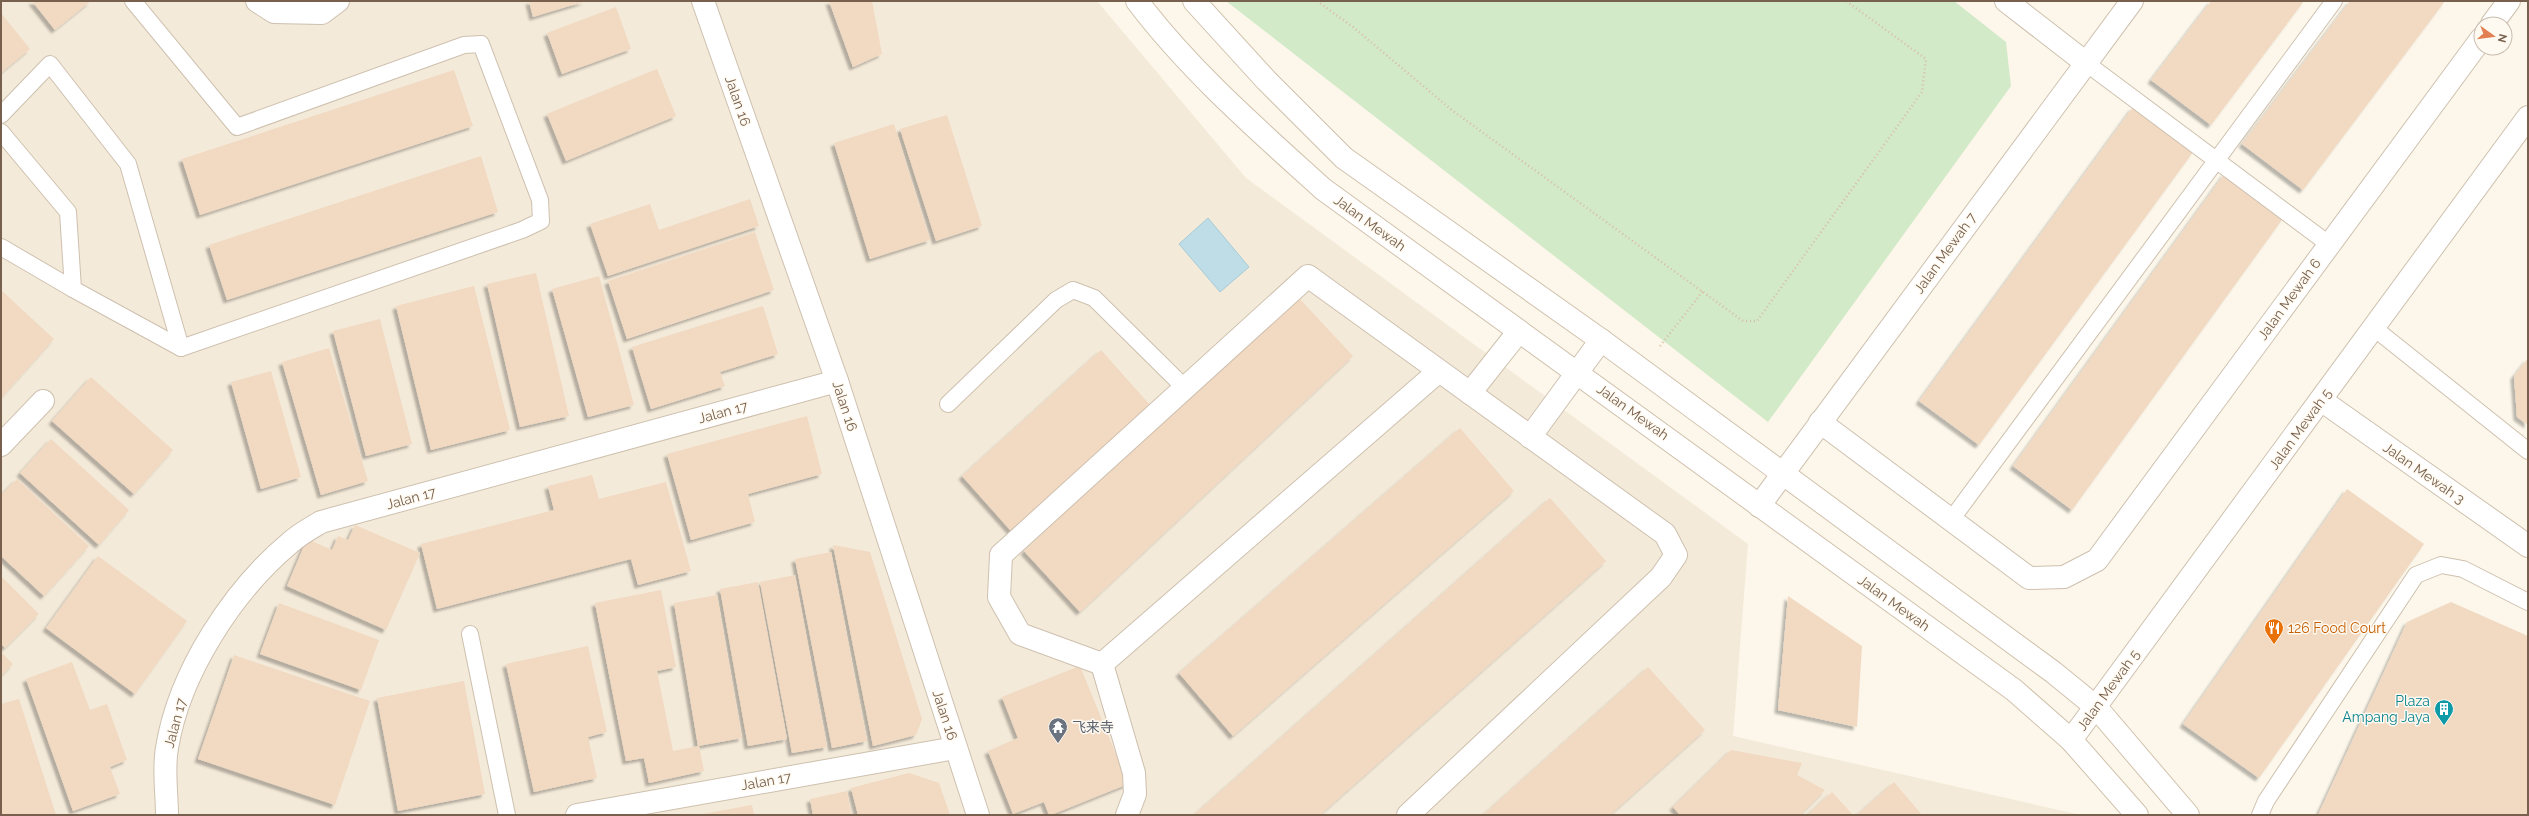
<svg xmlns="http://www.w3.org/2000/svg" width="2529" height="816" font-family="Raleway,'Noto Sans SC',sans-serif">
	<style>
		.residential { fill: #f4ead9 }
		.green { fill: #d3eac8 }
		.water { fill: #bedde6; stroke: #a5cbd8 }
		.building { fill: #f1d9c2; filter: url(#shadow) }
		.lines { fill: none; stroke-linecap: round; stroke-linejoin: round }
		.lane-casing { stroke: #cec0af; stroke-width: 18 }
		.street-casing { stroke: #cec0af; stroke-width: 24 }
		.secondary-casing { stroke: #d1c1ad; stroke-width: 24 }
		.path { stroke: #d7bda5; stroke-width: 2.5; stroke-dasharray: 1 3; stroke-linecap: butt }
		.lane { stroke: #fff; stroke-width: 16 }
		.street { stroke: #fff; stroke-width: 22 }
		.secondary { stroke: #fff; stroke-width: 22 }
		.labels { text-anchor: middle; stroke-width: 3; stroke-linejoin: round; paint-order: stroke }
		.street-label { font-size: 14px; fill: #77604d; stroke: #fffaf1 }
		.food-label { font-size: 14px; fill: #c56008; stroke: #fffaf1; text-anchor: start }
		.culture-label { font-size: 14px; fill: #0d838f; stroke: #fffaf1; text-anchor: end }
		.worship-label { font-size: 14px; fill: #5b616d; stroke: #fffaf1; text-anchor: start }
	</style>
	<defs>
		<filter id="shadow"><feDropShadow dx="-3.5" dy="3.5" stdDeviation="1" flood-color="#0004"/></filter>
	</defs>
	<rect width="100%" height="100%" fill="#fcf7ea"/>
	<polygon class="residential" points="1,1 1097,1 1246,178 1748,544 1733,736 2081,815 1,815"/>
	<polygon class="green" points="1226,1 1954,1 2006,42 2011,86 1768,422"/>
	<polygon class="water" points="1208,218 1249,267 1220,292 1179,244"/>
	<g class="building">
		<polygon points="32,1 91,1 55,30"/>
		<polygon points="529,1 586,1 533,17"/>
		<polygon points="829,1 872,1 882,54 853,67"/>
		<polygon points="2211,1 2304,1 2211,125 2151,80"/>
		<polygon points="2350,1 2445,1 2303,190 2242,144"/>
		<polygon points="616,7 631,49 562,74 547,33"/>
		<polygon points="1,13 30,49 1,73"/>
		<polygon points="657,69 676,116 566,161 547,114"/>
		<polygon points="454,70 473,126 200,215 182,159"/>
		<polygon points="2133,107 2193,152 1979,445 1919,401"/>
		<polygon points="947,115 982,226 936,241 900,129"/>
		<polygon points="894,124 930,240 870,259 834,143"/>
		<polygon points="481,156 498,212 227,300 209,245"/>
		<polygon points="2225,173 2284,217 2072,510 2013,466"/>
		<polygon points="750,199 759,226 608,276 590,224 650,204 659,230"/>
		<polygon points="755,232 774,290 627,339 608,281"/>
		<polygon points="536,273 569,416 520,427 487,284"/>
		<polygon points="599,276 634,405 588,417 552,289"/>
		<polygon points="474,286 510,430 431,450 396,306"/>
		<polygon points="1,290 54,339 1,398"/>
		<polygon points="1297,296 1353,356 1080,612 1024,551"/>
		<polygon points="763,306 778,354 720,372 725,386 651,409 632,347"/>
		<polygon points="380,319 412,444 366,456 333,331"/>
		<polygon points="329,348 368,481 321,495 282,362"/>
		<polygon points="1101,350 1150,405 1011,531 962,476"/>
		<polygon points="2528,358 2528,425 2517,417 2514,376"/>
		<polygon points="271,371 301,477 261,489 231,382"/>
		<polygon points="91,377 173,450 134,494 52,421"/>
		<polygon points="807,416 822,474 748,494 755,522 691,540 667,454"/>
		<polygon points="1460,428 1514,491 1233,736 1179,673"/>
		<polygon points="51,439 129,510 99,545 20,473"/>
		<polygon points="592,475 599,499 666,482 691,571 638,585 631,559 437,609 421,544 554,510 548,486"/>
		<polygon points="17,479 89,546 44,596 1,556 1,495"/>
		<polygon points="2347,489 2424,544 2259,778 2183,724"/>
		<polygon points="1550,498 1606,561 1320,815 1194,815"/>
		<polygon points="355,525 420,553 386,630 287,586 307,539 332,550 338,536 348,540"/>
		<polygon points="833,545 870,552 922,719 916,735 873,746"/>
		<polygon points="831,552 867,741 832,748 795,559"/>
		<polygon points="98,556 187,621 135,694 46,628"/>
		<polygon points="795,575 827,747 792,753 760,582"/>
		<polygon points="1,576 39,614 5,648 1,644"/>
		<polygon points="758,582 787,739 748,746 720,589"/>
		<polygon points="661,590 676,667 657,671 673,751 699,746 704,771 649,783 644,758 626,761 595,603"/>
		<polygon points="717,595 742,738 698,746 674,603"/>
		<polygon points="1788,596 1862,646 1857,727 1778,710"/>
		<polygon points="2451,602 2528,636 2528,815 2318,815 2407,622"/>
		<polygon points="279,603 379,640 361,690 260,654"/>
		<polygon points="588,646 607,732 588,737 597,778 534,792 506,664"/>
		<polygon points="1,652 13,664 1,676"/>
		<polygon points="234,655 370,701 335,805 198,759"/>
		<polygon points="72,662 90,710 107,704 127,760 110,767 120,794 73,811 26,679"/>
		<polygon points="1080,666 1128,784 1051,815 1049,815 1044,802 1013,814 988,751 1018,738 1002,697"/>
		<polygon points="1648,667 1705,730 1610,815 1483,815"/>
		<polygon points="464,681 485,794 398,811 377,698"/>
		<polygon points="19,699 28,727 56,815 1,815 1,704"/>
		<polygon points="1731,750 1802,763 1797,775 1825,790 1800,815 1680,815 1673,807"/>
		<polygon points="909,773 939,783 950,815 858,815 851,788"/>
		<polygon points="1894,782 1922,815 1857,815"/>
		<polygon points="847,791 851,815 813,815 810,799"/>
		<polygon points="1832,792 1853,815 1807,815"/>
		<polygon points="752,805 754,815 703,815 703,814"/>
	</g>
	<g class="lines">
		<g class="lane-casing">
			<g id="lane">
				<polyline points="2086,63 2330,245"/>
				<polyline points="1,115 50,64 128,164 181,348"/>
				<polyline points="1,132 68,212 73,289 181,348 522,230 541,221 540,200 481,44 464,45 237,127 133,1"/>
				<polyline points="1,247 73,289"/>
				<polyline points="2374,328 2528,451"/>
				<polyline points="948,404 1056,300 1073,290 1094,298 1185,388"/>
				<polyline points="1951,520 2334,1"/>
				<polyline points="470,634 507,815"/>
				<polyline points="2260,815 2266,801 2416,575 2441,565 2463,569 2528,602"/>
			</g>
		</g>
		<g class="street-casing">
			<g id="street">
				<polyline points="257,1 274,12 322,13 338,1"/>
				<polyline points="703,1 837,381 978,815"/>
				<polyline points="2006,1 2086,63"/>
				<polyline points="2492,24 2509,1"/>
				<polyline points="1470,393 1519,331"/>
				<polyline points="2321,400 2528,546"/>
				<polyline points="1820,422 2029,578 2064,577 2097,560 2481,39"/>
				<polyline points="1530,437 1601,340"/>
				<polyline points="1,445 43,401"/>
				<polyline points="1759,506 2132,1"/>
				<polyline points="1102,664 1020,634 999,597 1001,555 1308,276 1665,534 1676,555 1661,577 1408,815"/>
				<polyline points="1102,664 1439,371"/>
				<polyline points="1102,664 1134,773 1135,794 1127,815"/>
				<polyline points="2071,740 2528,117"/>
				<path d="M167,815C167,794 163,769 167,748C179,673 233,590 291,542C300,534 311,528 321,522L837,381"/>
				<polyline points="577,815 955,748"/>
			</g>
		</g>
		<g class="secondary-casing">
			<g id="secondary">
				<path d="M1137,1C1190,71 1258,130 1323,189L2014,690L2071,740L2137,815"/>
				<polyline points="1194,1 1266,80 1344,158 1601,340 2053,672 2096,707 2188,815"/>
			</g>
		</g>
		<g class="path">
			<polyline points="1317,1 1353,27 1453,111 1743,321 1757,321 1922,92 1926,59 1846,1"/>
			<polyline points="1660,346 1703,291"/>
		</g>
		<use href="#lane" class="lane"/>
		<use href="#street" class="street"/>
		<use href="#secondary" class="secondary"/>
	</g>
	<defs>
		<g id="restaurant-pin" transform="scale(1)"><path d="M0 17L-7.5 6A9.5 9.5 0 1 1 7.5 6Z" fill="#e8710a" stroke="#fffaf1"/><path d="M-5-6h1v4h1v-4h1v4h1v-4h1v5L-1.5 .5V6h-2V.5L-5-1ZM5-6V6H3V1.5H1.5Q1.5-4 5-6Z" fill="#fff"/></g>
		<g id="building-pin" transform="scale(1)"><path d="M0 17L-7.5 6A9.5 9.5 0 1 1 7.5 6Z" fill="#0f9aa8" stroke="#fffaf1"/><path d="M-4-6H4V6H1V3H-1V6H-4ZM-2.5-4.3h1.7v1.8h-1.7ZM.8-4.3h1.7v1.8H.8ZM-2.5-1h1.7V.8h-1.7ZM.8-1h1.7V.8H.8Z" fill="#fff"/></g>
		<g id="temple-pin" transform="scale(1)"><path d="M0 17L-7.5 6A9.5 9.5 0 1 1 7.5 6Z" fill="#6b7280" stroke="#fffaf1"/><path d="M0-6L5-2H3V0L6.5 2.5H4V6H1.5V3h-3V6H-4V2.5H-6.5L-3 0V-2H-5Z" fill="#fff"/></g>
	</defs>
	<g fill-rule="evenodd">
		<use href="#restaurant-pin" x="2274" y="628"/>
		<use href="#building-pin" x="2444" y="709"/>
		<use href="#temple-pin" x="1058" y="727"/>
	</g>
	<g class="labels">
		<g class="street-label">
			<text transform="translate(738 101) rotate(71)" y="5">Jalan 16</text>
			<text transform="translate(1370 223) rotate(36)" y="5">Jalan Mewah</text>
			<text transform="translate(1945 253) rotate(-54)" y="5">Jalan Mewah 7</text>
			<text transform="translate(2289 299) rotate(-54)" y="5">Jalan Mewah 6</text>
			<text transform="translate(845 406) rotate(72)" y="5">Jalan 16</text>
			<text transform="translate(723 412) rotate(-15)" y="5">Jalan 17</text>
			<text transform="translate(1633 412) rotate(36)" y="5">Jalan Mewah</text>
			<text transform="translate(2300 429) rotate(-54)" y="5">Jalan Mewah 5</text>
			<text transform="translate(2424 473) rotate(35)" y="5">Jalan Mewah 3</text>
			<text transform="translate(411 498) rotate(-15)" y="5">Jalan 17</text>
			<text transform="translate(1894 603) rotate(36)" y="5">Jalan Mewah</text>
			<text transform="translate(2108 690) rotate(-54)" y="5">Jalan Mewah 5</text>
			<text transform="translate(945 715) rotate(72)" y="5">Jalan 16</text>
			<text transform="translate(175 723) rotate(-75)" y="5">Jalan 17</text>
			<text transform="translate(766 781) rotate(-10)" y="5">Jalan 17</text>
		</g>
		<g class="food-label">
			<text x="2288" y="633">126 Food Court</text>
		</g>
		<g class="culture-label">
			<text x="2430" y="706">Plaza<tspan x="2430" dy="16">Ampang Jaya</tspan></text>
		</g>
		<g class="worship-label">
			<text x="1072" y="732">飞来寺</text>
		</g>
	</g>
	<rect width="2529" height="816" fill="none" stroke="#77604d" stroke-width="4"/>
	<g transform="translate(2493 36) rotate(104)"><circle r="19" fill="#fffaf1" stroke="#c9bcaf"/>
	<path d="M0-3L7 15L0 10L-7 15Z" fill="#e28053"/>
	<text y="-6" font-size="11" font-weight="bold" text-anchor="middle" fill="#77604d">N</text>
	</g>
</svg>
